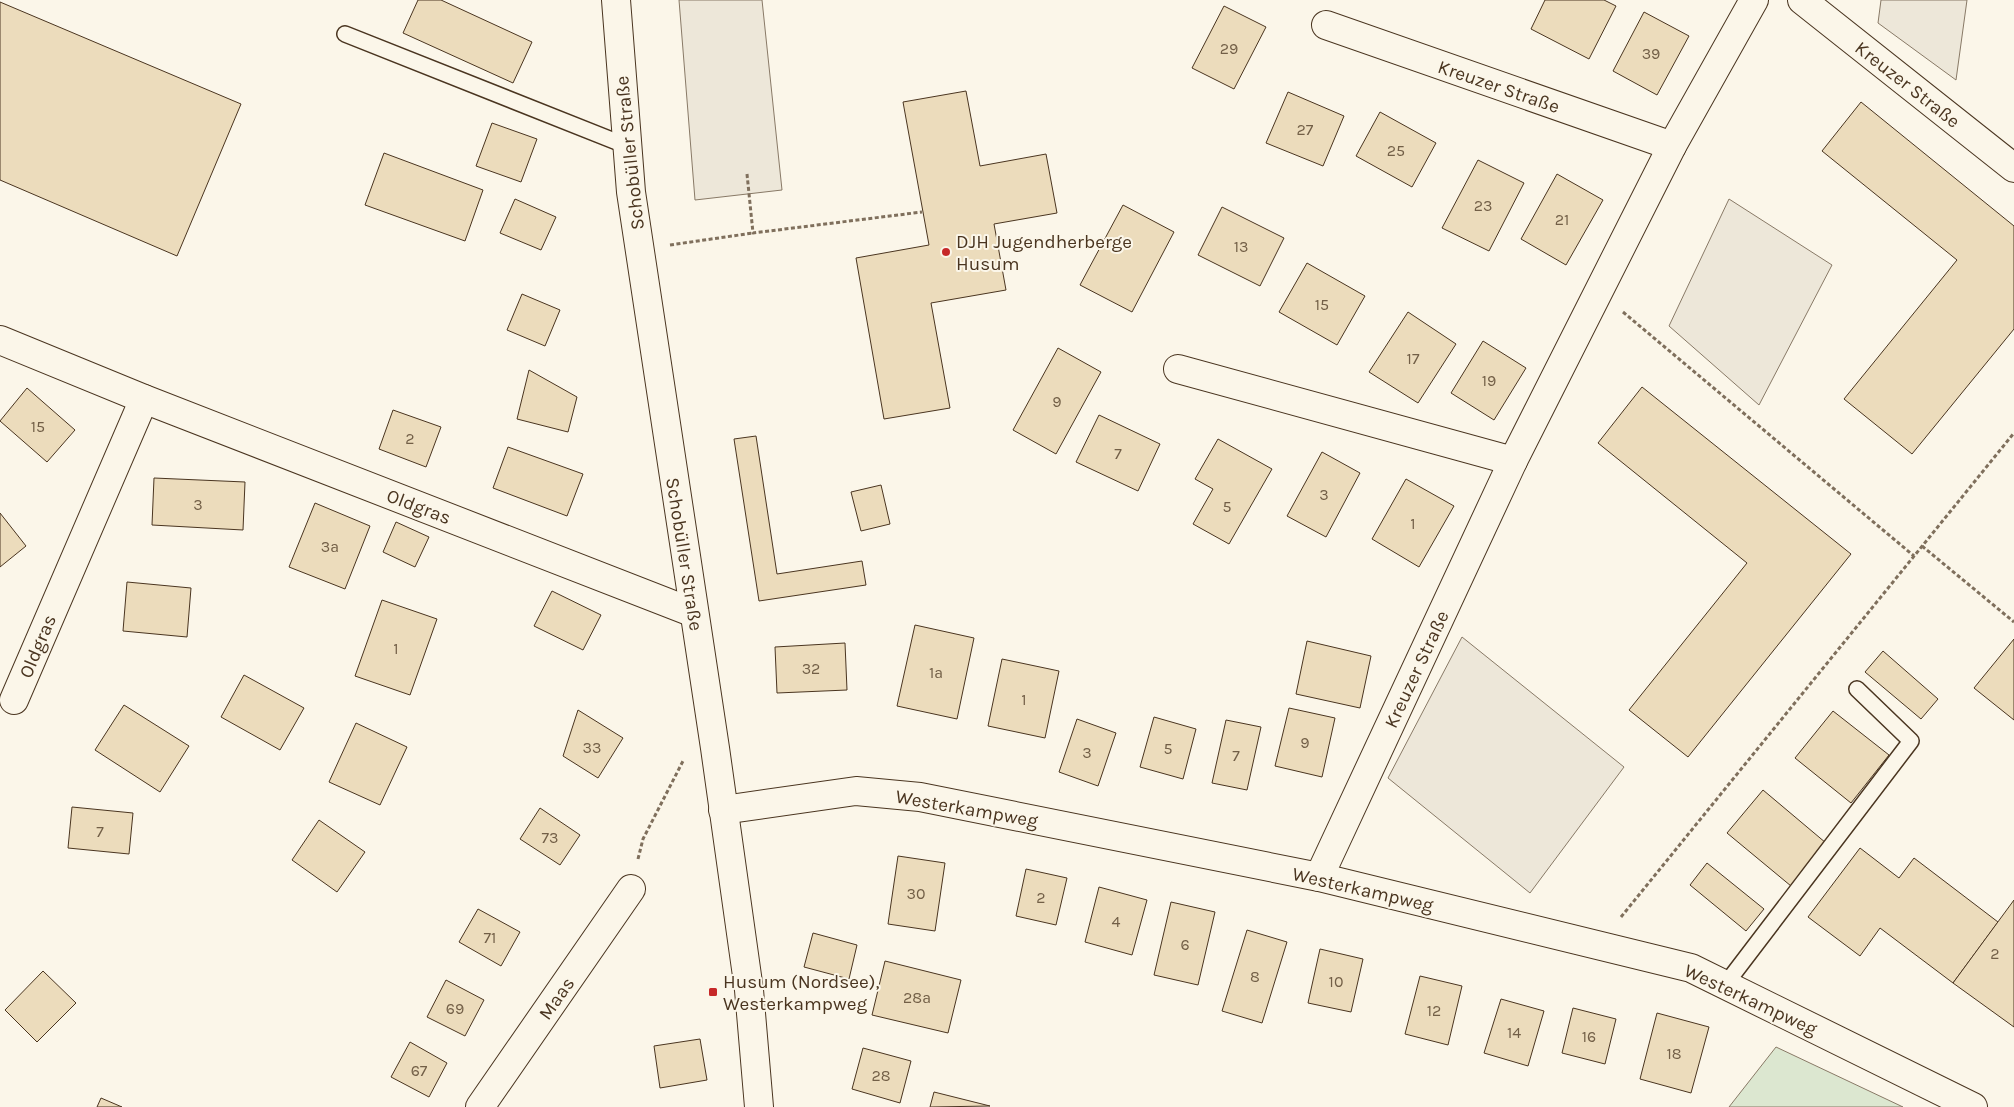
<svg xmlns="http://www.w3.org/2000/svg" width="2014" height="1107" font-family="Karla,sans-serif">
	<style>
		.green { fill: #dce7d0; stroke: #887966 }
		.parking { fill: #ede7d9; stroke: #887966 }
		.building { fill: #ecdcbc; stroke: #4a3520 }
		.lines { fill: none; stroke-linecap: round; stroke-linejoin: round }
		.lane-casing { stroke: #4a3520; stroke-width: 18 }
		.street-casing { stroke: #4a3520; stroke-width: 30 }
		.secondary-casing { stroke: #4a3520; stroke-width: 30 }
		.path { stroke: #7f6f5c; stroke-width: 3; stroke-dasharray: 4 2.5; stroke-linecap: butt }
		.lane { stroke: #fbf6e9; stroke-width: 15 }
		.street { stroke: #fbf6e9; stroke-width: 28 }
		.secondary { stroke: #fbf6e9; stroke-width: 28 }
		.poi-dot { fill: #c62828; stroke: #fbf6e9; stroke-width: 2 }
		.labels { text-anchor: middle; stroke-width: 4; stroke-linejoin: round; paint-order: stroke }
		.number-label { font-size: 16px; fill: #725f47 }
		.street-label { font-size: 19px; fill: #4a3520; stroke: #fbf6e9 }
		.poi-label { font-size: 19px; fill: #4a3520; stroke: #fbf6e9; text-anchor: start }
	</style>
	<rect width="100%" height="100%" fill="#fbf6e9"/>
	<polygon class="green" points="1776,1047 1903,1107 1729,1107"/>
	<g class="parking">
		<polygon points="679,0 762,0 782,190 695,200"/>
		<polygon points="1881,0 1967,0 1956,80 1878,23"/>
		<polygon points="1729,199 1832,265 1759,405 1669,326"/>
		<polygon points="1462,637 1624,767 1530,893 1388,778"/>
	</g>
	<g class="building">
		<polygon points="418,0 441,0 532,42 513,83 403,33"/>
		<polygon points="1545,0 1604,0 1616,6 1589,59 1531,29"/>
		<polygon points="0,2 241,104 177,256 0,180"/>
		<polygon points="1224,6 1266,27 1234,89 1192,68"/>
		<polygon points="1644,12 1689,36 1657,95 1613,71"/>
		<polygon points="966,91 980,166 1046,154 1057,213 994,224 1006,290 931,303 950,408 884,419 856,258 929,245 903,102"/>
		<polygon points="1288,92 1344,116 1323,166 1266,143"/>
		<polygon points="1861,102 2014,226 2014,329 1912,454 1844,399 1957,260 1822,151"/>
		<polygon points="1380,112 1436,143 1412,187 1356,156"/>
		<polygon points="492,123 537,139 521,182 476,166"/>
		<polygon points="384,153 483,190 465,241 365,205"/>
		<polygon points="1478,160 1524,183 1489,251 1442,228"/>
		<polygon points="1557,174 1603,200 1566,265 1521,239"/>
		<polygon points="515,199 556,217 541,250 500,233"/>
		<polygon points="1123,205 1174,232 1132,312 1080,285"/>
		<polygon points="1222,207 1284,238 1260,286 1198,255"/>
		<polygon points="1307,263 1365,296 1337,345 1279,312"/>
		<polygon points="522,294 560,310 545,346 507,330"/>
		<polygon points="1408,312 1456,344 1418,403 1369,372"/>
		<polygon points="1483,341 1526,368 1494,420 1451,393"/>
		<polygon points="1058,348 1101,372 1056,454 1013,430"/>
		<polygon points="529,370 577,397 568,432 517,419"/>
		<polygon points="1642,387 1851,554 1688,757 1629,710 1747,563 1598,443"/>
		<polygon points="27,388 75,430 47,462 0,421"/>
		<polygon points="393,410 441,427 426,467 379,449"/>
		<polygon points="1099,415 1160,444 1138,491 1076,462"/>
		<polygon points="756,436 777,574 862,561 866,585 759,601 734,439"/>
		<polygon points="1218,439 1272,469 1229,544 1193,524 1213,489 1195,479"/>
		<polygon points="508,447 583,474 567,516 493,488"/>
		<polygon points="1322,452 1360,473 1326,537 1287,516"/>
		<polygon points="154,478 245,482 243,530 152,525"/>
		<polygon points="1406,479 1454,506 1419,567 1372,539"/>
		<polygon points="881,485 890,524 861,531 851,492"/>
		<polygon points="315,503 370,526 345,589 289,567"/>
		<polygon points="0,513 26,546 0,567"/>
		<polygon points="396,522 429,537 415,567 383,552"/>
		<polygon points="127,582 191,588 187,637 123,631"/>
		<polygon points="552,591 601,615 583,650 534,626"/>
		<polygon points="382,600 437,619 410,695 355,676"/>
		<polygon points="915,625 974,638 957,719 897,706"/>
		<polygon points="2014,639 2014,720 1974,688"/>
		<polygon points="1307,641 1371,656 1360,708 1296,694"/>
		<polygon points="845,643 847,690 777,693 775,647"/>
		<polygon points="1883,651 1938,699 1921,719 1865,672"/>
		<polygon points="1002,659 1059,671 1045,738 988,726"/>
		<polygon points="244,675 304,708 280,750 221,717"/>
		<polygon points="124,705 189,746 160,792 95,750"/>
		<polygon points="1289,708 1335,718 1322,777 1275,766"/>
		<polygon points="578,710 623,738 598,778 563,756"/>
		<polygon points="1833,711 1889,755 1851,803 1795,758"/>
		<polygon points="1154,717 1196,729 1183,779 1140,767"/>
		<polygon points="1077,719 1116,733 1098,786 1059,772"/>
		<polygon points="1226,720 1261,727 1247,790 1212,783"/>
		<polygon points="356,723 407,747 380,805 329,782"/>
		<polygon points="1763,790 1826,843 1791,886 1727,833"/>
		<polygon points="72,807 133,813 129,854 68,848"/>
		<polygon points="540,808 580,835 560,865 520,839"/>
		<polygon points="319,820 365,852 337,892 292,860"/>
		<polygon points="1860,848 1899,878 1914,858 1998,922 1953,983 1880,928 1860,956 1808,917"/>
		<polygon points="898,856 945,863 935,931 888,924"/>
		<polygon points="1707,863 1764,909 1746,931 1690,885"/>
		<polygon points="1026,869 1067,878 1056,925 1016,916"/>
		<polygon points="1099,887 1147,900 1132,955 1085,942"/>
		<polygon points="2014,900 2014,1027 1953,983"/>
		<polygon points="1171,902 1215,912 1198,985 1154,975"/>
		<polygon points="478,909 520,932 501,966 459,942"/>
		<polygon points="1247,930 1287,942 1262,1023 1222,1011"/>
		<polygon points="813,933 857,945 849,979 804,967"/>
		<polygon points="1320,949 1363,959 1351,1012 1308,1003"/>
		<polygon points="885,961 961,980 948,1033 872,1015"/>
		<polygon points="43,971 76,1003 37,1042 5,1010"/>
		<polygon points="1420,976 1462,986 1448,1045 1405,1034"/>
		<polygon points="446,980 484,1000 465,1036 427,1017"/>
		<polygon points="1501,999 1544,1011 1528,1066 1484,1053"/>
		<polygon points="1573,1008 1616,1019 1605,1064 1562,1053"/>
		<polygon points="1657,1013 1709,1027 1691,1093 1640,1079"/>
		<polygon points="700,1039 707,1080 660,1088 654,1046"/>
		<polygon points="410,1042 447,1063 429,1097 391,1077"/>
		<polygon points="863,1048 911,1061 900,1103 852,1089"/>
		<polygon points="934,1092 990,1106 930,1107"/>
		<polygon points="101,1098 122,1107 97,1107"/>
	</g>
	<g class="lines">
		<g class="lane-casing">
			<g id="lane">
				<polyline points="345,34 627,146"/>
				<polyline points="1725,985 1911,741 1857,689"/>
			</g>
		</g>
		<g class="street-casing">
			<g id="street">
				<polyline points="1802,0 2014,168"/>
				<polyline points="1326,25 1672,146"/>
				<polyline points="0,340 144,399 694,613"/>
				<polyline points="1178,369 1513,461"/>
				<polyline points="14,700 144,399"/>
				<polyline points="723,810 856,791 920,797 1319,877 1691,968 1973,1107"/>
				<polyline points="1319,877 1513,461 1672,146 1754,0"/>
				<polyline points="480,1107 631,889"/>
			</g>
		</g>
		<g class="secondary-casing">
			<polyline id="secondary" points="616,0 631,192 715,748 749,990 759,1107"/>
		</g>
		<g class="path">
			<polyline points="747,174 753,233 922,212"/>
			<polyline points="670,245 753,233"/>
			<polyline points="1623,312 1914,556"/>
			<polyline points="1922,546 2014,622"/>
			<polyline points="638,859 643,839 683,761"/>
			<polyline points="1621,917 2014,433"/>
		</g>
		<use href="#lane" class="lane"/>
		<use href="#street" class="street"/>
		<use href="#secondary" class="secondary"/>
	</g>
	<g class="poi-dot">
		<circle cx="946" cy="252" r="5"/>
		<rect x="708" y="987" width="10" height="10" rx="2.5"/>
	</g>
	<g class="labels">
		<g class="number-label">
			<text x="1229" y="54">29</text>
			<text x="1651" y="59">39</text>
			<text x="1305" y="135">27</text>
			<text x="1396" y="156">25</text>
			<text x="1483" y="211">23</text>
			<text x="1562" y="225">21</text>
			<text x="1241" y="252">13</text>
			<text x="1322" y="310">15</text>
			<text x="1413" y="364">17</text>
			<text x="1489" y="386">19</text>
			<text x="1057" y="407">9</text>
			<text x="38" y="432">15</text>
			<text x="410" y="444">2</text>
			<text x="1118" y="459">7</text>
			<text x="1324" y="500">3</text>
			<text x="198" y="510">3</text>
			<text x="1227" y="512">5</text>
			<text x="1413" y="529">1</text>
			<text x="330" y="552">3a</text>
			<text x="396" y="654">1</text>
			<text x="811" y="674">32</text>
			<text x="936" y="678">1a</text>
			<text x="1024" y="705">1</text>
			<text x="1305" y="748">9</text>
			<text x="592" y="753">33</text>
			<text x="1168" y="754">5</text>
			<text x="1087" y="758">3</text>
			<text x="1236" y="761">7</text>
			<text x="100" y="837">7</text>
			<text x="550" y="843">73</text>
			<text x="916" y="899">30</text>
			<text x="1041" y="903">2</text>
			<text x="1116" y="927">4</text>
			<text x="490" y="943">71</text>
			<text x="1185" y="950">6</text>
			<text x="1995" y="959">2</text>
			<text x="1255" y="982">8</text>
			<text x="1336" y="987">10</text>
			<text x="917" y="1003">28a</text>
			<text x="455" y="1014">69</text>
			<text x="1434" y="1016">12</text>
			<text x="1514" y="1038">14</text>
			<text x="1589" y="1042">16</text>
			<text x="1674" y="1059">18</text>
			<text x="419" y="1076">67</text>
			<text x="881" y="1081">28</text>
		</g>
		<g class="street-label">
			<text transform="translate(1908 84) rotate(38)" y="7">Kreuzer Straße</text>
			<text transform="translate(1499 86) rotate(19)" y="7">Kreuzer Straße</text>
			<text transform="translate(629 153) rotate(-96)" y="7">Schobüller Straße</text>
			<text transform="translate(419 506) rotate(21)" y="7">Oldgras</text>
			<text transform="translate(685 554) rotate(81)" y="7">Schobüller Straße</text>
			<text transform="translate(37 646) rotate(-67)" y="7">Oldgras</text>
			<text transform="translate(1416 669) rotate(-65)" y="7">Kreuzer Straße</text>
			<text transform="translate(967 808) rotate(10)" y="7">Westerkampweg</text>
			<text transform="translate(1363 889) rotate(13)" y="7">Westerkampweg</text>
			<text transform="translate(556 998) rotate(-55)" y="7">Maas</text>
			<text transform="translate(1751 999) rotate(25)" y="7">Westerkampweg</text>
		</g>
		<g class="poi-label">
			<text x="956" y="248">DJH Jugendherberge<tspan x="956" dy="22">Husum</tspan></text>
			<text x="723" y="988">Husum (Nordsee),<tspan x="723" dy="22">Westerkampweg</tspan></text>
		</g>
	</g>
</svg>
